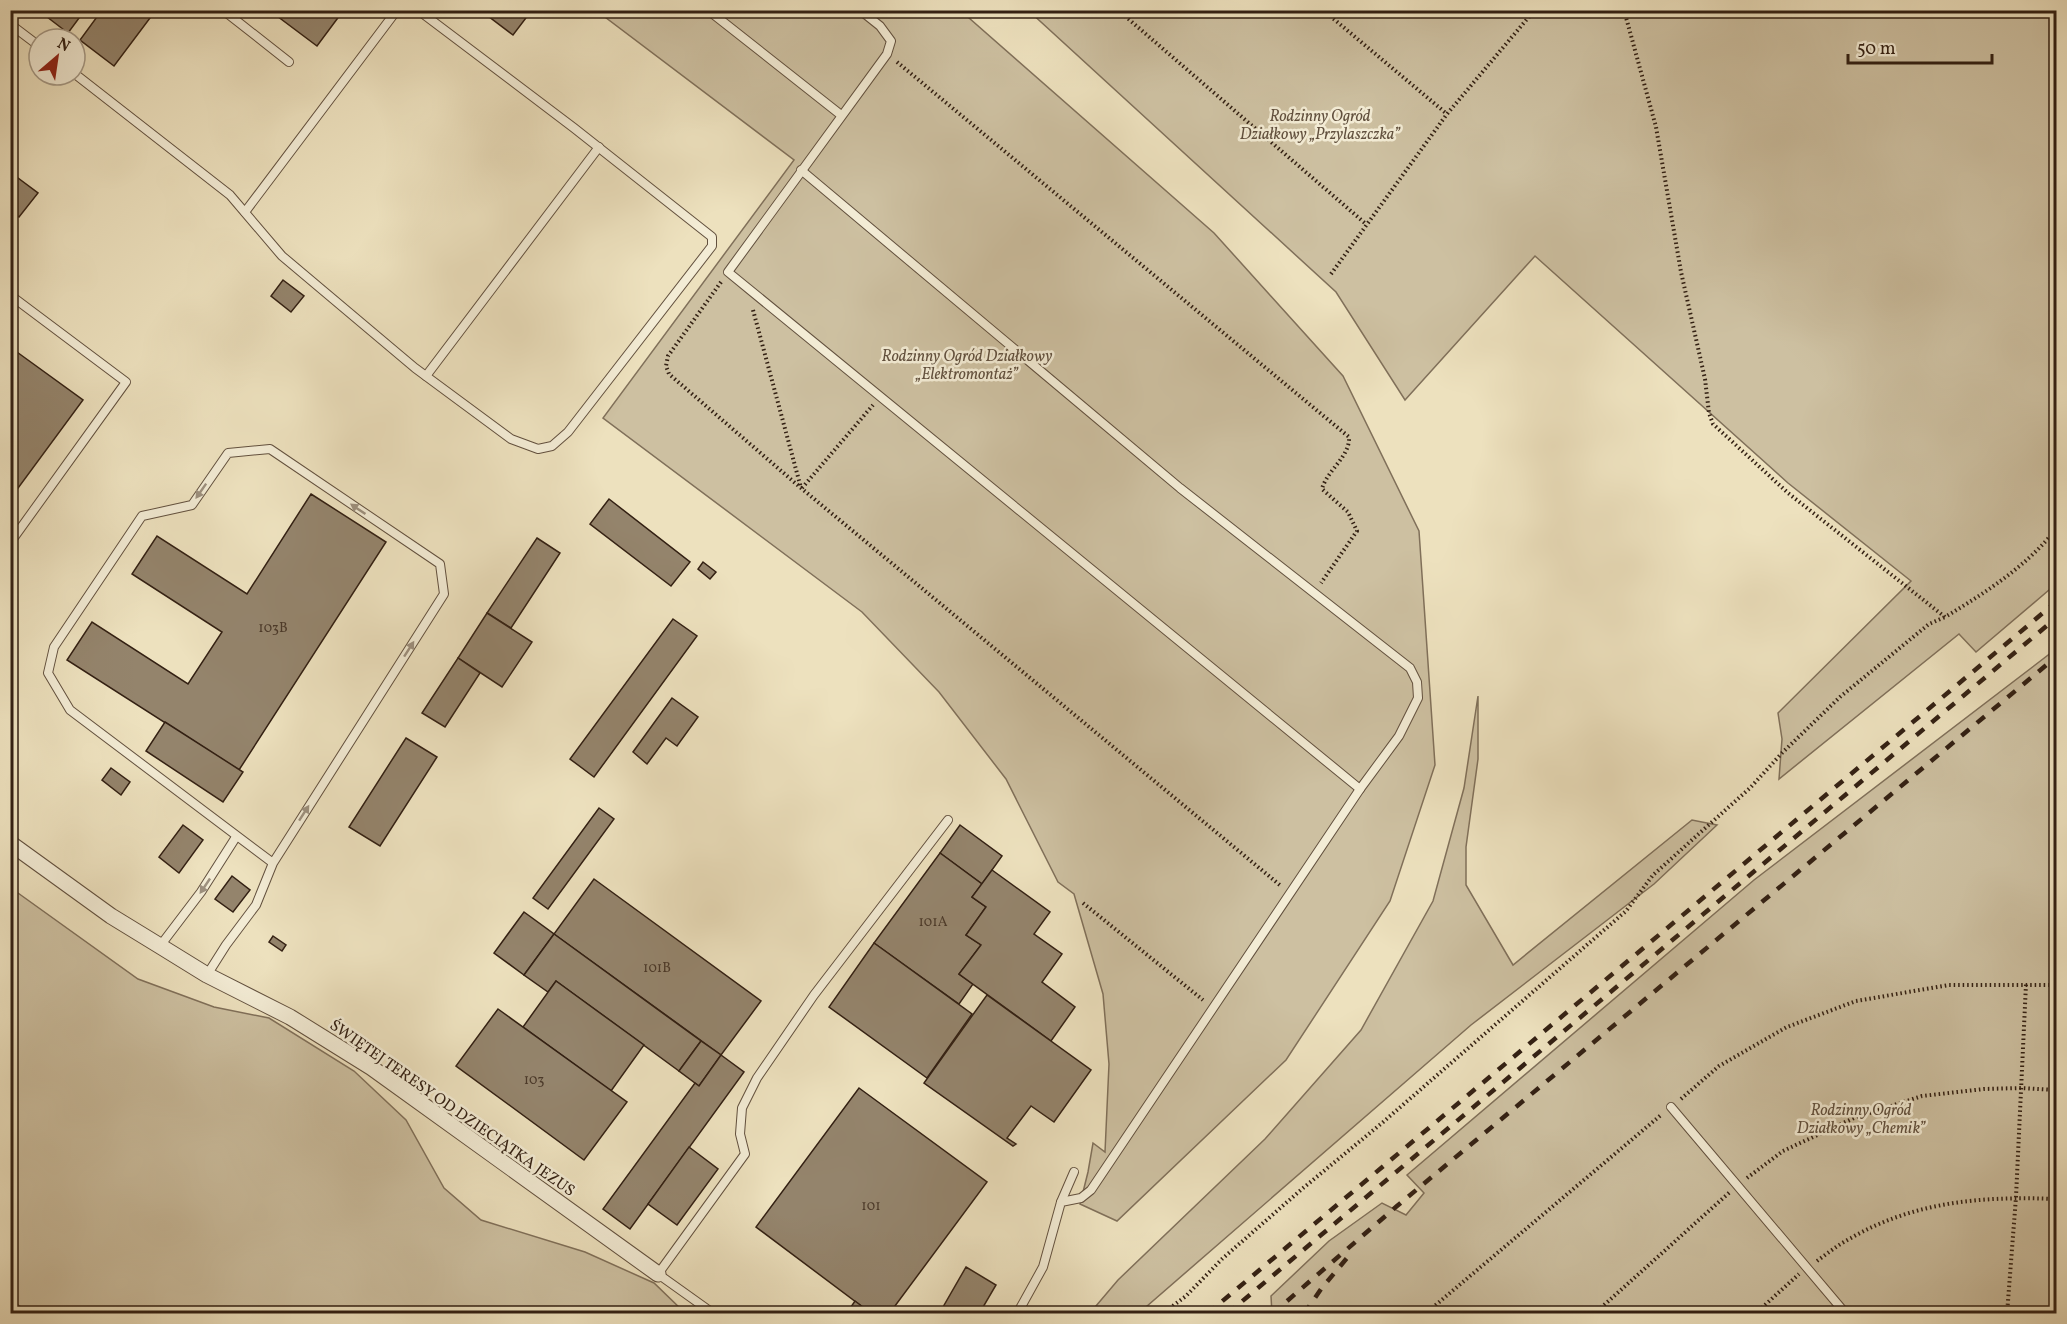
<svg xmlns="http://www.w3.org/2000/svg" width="2067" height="1324" font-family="Vollkorn,serif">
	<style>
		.green { fill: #cdc0a1; stroke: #80705a; stroke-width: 1.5 }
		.building { fill: #94846c; stroke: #332013; stroke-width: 1.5 }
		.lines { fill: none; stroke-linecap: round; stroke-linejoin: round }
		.lane-casing { stroke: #62503e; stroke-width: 10 }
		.street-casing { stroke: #62503e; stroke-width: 17 }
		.path { stroke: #332013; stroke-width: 4; stroke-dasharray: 1.5 3; stroke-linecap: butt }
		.lane { stroke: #f3ecd5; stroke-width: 8 }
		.street { stroke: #f3ecd5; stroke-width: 15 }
		.rail { stroke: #332013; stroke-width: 4.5; stroke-dasharray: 10 10; stroke-linecap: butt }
		.oneway { fill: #9d907e }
		.labels { text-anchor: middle; stroke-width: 5; stroke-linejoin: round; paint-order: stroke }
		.number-label { font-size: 14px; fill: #4b3929 }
		.park-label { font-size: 16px; font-style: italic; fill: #61503e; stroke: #f3ecd5 }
		.street-label { font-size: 16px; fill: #332013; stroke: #f3ecd5 }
	</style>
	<rect width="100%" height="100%" fill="#ede1be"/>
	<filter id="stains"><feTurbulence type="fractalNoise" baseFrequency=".00333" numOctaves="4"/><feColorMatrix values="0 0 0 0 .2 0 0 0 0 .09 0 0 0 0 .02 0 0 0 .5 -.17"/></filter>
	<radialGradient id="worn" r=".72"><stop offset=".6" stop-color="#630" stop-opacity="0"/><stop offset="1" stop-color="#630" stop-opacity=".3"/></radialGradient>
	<g class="green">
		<polygon points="597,11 961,11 1214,233 1343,376 1419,531 1435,765 1390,901 1286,1060 1117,1221 1080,1204 1088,1172 1093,1143 1105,1152 1109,1064 1103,994 1074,894 1058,882 1006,779 939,692 862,612 603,418 794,160"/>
		<polygon points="1029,11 2056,11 2056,584 1976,652 1959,634 1779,779 1782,739 1778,713 1911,581 1788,483 1535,256 1405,400 1336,292"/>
		<polygon points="2056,649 2056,1313 1272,1314 1271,1296 1329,1241 1382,1203 1406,1215 1424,1193 1407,1175 1754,880"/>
		<polygon points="1478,696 1478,759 1466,847 1466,885 1513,965 1692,820 1717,825 1654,884 1471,1025 1139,1313 1090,1313 1118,1280 1265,1139 1361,1030 1433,901 1464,788"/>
		<polygon points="11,888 138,979 214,1007 269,1018 354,1071 406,1120 444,1188 481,1220 585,1252 654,1283 685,1313 27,1313 28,1312 10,1299"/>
	</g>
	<g class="building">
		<polygon points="38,10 85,10 68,33"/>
		<polygon points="102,10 156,10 114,66 80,40"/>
		<polygon points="269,10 335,10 340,15 317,46"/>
		<polygon points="480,10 532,10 513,35"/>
		<polygon points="10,172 38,193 19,217 10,211"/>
		<polygon points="283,280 304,296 291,312 271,296"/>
		<polygon points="10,347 83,400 10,499"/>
		<polygon points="311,494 386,542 239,770 67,660 92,622 188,684 222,632 132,574 157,536 247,594"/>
		<polygon points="609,499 690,562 671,586 590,524"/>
		<polygon points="537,538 560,553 511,628 487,613"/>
		<polygon points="703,562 716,572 710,579 698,569"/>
		<polygon points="487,613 532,642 502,687 458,658"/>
		<polygon points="673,619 697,636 594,777 570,759"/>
		<polygon points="458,658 480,673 445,727 422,713"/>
		<polygon points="672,698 698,717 677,746 666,738 647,764 633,752"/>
		<polygon points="165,722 243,772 223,802 146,751"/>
		<polygon points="406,738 437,757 380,846 349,827"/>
		<polygon points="111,768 130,782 121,795 102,780"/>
		<polygon points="599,808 614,819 548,909 533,898"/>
		<polygon points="183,825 203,840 179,873 159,857"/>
		<polygon points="960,825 1002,856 982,884 940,853"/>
		<polygon points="940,853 982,884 972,897 986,907 966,935 981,945 959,974 973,984 959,1004 874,943"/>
		<polygon points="992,870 1050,912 1034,934 1062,954 1042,982 1075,1007 1051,1041 959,974 981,945 966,935 986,907 972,897"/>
		<polygon points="232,876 250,890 233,912 215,899"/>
		<polygon points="594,879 761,1001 721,1055 554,934"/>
		<polygon points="524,912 554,934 524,975 494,953"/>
		<polygon points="554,934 701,1041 679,1071 556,981 548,992 524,975"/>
		<polygon points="273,936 286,945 282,951 269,942"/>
		<polygon points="874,943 972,1014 927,1078 829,1007"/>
		<polygon points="556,981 644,1045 611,1091 523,1027"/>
		<polygon points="987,995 1091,1070 1054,1122 1031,1106 1007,1138 1016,1144 1013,1146 924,1083"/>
		<polygon points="498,1009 627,1102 584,1160 456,1066"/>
		<polygon points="701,1041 721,1055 699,1086 679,1071"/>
		<polygon points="721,1055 744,1072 630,1229 603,1209 695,1083 699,1086"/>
		<polygon points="859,1088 987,1182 889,1314 872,1314 756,1227"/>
		<polygon points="689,1147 718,1169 677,1225 648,1204"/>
		<polygon points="966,1267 996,1285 979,1314 939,1314"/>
		<polygon points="855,1301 872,1314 846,1314"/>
	</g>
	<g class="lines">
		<g class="lane-casing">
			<g id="lane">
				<polyline points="223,10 289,62"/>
				<polyline points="708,10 841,115"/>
				<polyline points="860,10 880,26 891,41 887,54 728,272 1360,789"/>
				<polyline points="10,24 39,46"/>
				<polyline points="75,74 230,195 282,256 415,368 511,439 538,449 552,446 568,432 712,246 712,237 574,128 418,10"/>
				<polyline points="801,170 1180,488 1410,668 1417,682 1418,698 1399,736 1360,789 1091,1190 1081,1198 1061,1202 1043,1267 1017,1314"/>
				<polyline points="245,212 397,10"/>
				<polyline points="10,295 126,382 10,543"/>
				<polyline points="426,376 599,147"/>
				<polyline points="160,946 201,892 236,837"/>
				<polyline points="207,975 226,945 256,905 273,863 444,594 440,564 270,449 228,453 192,505 142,516 54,647 48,673 70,710 273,863"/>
				<polyline points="1671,1107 1846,1314"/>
				<polyline points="1061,1202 1074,1172"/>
				<polyline points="714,1314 658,1274 745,1154 740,1134 742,1108 757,1078 814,995 948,820"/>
			</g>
		</g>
		<g class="street-casing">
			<polyline id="street" points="10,843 111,916 160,946 207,975 290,1017 372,1068 658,1274"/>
		</g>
		<g class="path">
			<polyline points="1118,10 1366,224"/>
			<polyline points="1323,10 1447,114"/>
			<path d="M1624,10L1656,127L1681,272L1705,379L1709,413L1713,424L1788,493L1945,617C1985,593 2027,566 2056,529"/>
			<path d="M897,62L1349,437C1350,457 1327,470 1322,489L1348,512L1357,531L1321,583"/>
			<polyline points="1331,274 1447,114 1533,12 1532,10"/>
			<polyline points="721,282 668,356 666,366 669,374 801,488 1281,886"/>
			<polyline points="753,310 801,488"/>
			<polyline points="802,488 873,405"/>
			<polyline points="1083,903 1203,1000"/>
			<polyline points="1681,1099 1719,1066 1787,1027 1856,1001 1949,985 2056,985"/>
			<polyline points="1747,1178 1783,1151 1854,1118 1922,1096 1984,1089 2021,1088 2056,1090"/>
			<path d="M1817,1261C1828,1253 1839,1244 1851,1238C1915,1201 1985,1196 2056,1199"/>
			<polyline points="1162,1314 1186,1296 1222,1259 1302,1189 1382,1123 1626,911 1653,875 1750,788 1782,753 1840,697 1929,624 1945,617"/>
			<polyline points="1425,1314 1661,1115"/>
			<polyline points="1594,1314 1730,1192"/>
			<polyline points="1755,1314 1799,1274"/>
			<polyline points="2007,1314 2016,1197 2026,984"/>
		</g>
		<use href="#lane" class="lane"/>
		<use href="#street" class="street"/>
		<g class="rail">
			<polyline points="1207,1314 2056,602"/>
			<polyline points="1227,1314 2056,618"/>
			<polyline points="1272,1314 1397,1206 2056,657"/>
			<polyline points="1304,1314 1321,1289 1347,1258"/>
		</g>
	</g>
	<defs><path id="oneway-solid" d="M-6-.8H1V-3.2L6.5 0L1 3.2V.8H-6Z" transform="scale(1.5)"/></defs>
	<g class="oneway">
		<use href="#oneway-solid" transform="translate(201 491) rotate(125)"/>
		<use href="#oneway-solid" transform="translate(358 509) rotate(-146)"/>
		<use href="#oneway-solid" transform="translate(409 649) rotate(-57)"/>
		<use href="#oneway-solid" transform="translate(304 813) rotate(-57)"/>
		<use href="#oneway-solid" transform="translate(205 886) rotate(124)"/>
	</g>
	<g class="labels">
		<g class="number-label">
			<text x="273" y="632">103B</text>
			<text x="933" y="926">101A</text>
			<text x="657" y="972">101B</text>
			<text x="534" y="1084">103</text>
			<text x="871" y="1210">101</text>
		</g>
		<g class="park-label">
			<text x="1320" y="121">Rodzinny Ogród<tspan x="1320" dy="18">Działkowy „Przylaszczka”</tspan></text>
			<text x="967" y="361">Rodzinny Ogród Działkowy<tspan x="967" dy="18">„Elektromontaż”</tspan></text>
			<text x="1861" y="1115">Rodzinny Ogród<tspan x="1861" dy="18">Działkowy „Chemik”</tspan></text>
		</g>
		<g class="street-label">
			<text transform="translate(453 1107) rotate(35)" y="6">ŚWIĘTEJ TERESY OD DZIECIĄTKA JEZUS</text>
		</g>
	</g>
	<rect width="2067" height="1324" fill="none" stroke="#ede1be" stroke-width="36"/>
	<rect x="12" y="12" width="2043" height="1300" fill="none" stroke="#332013" stroke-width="3"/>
	<rect x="18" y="18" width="2031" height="1288" fill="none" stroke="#332013" stroke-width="1.5"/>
	<g transform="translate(57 57) rotate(29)"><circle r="28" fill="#f3ecd5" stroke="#a69a87" stroke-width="1.5"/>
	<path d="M0-4.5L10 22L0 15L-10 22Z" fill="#8f2418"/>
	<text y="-9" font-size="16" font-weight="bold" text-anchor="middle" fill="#332013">N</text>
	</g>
	<path d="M1848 54v9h144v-9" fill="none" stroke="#332013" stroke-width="3"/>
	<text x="1857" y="54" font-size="18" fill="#332013" stroke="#f3ecd5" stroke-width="4.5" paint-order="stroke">50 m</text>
	<rect width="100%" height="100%" filter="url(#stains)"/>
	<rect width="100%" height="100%" fill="url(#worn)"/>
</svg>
